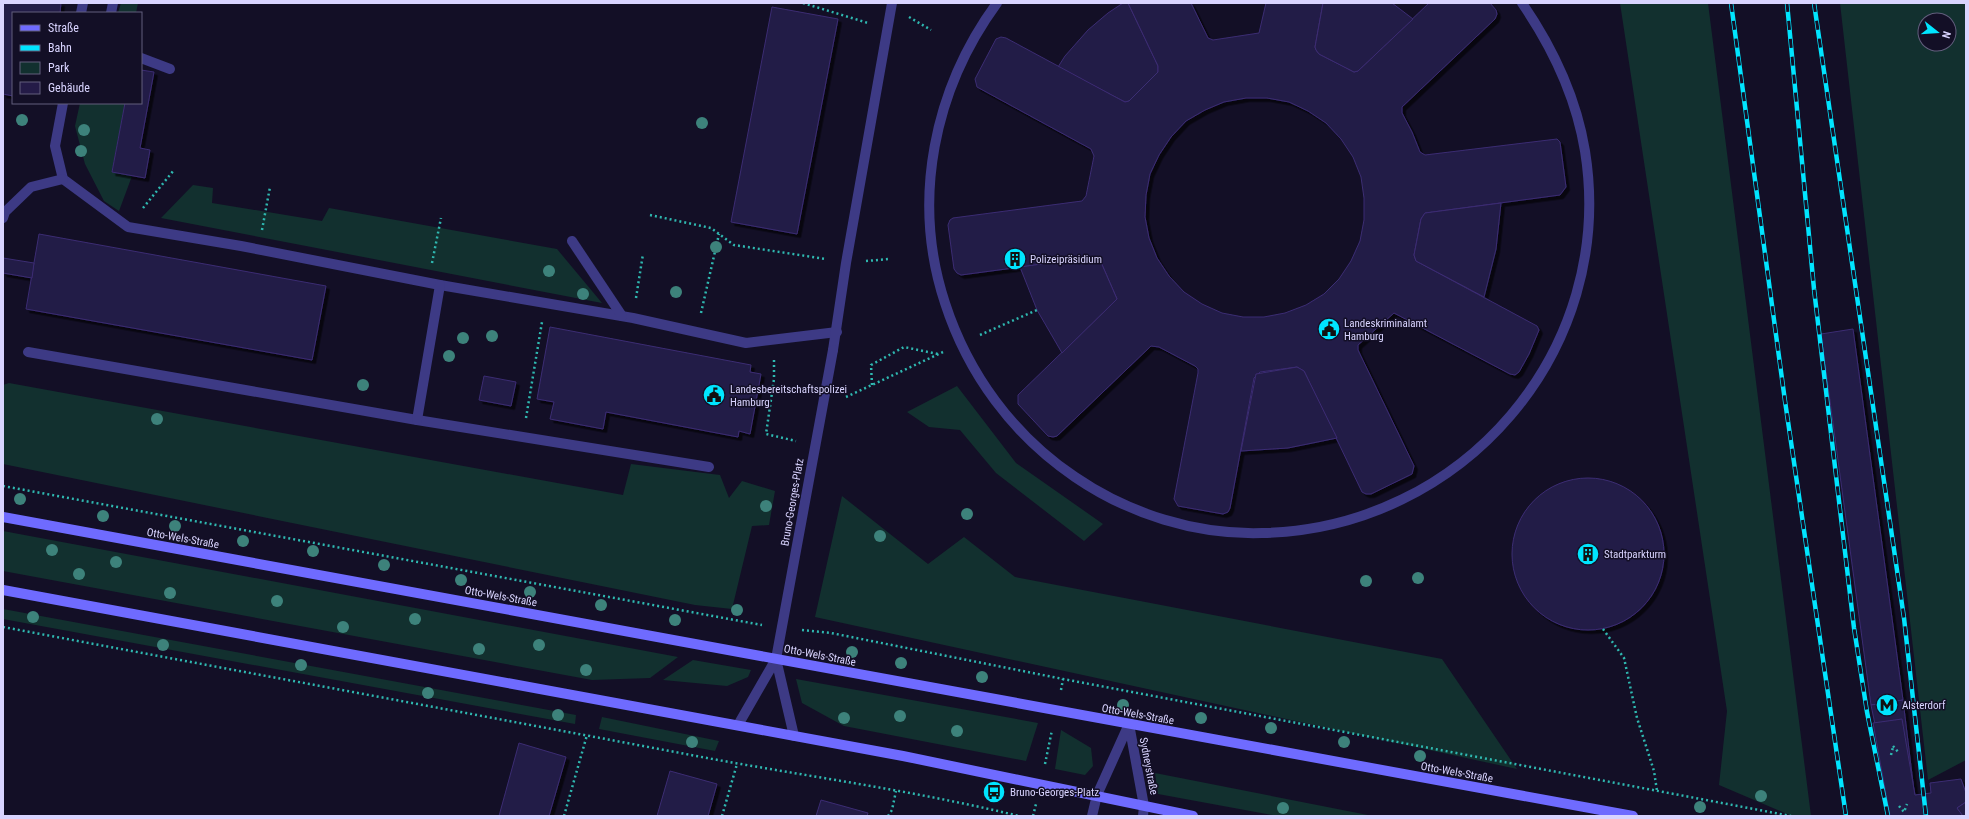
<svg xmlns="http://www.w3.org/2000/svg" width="1969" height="819" font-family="'Roboto Condensed',sans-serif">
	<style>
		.green { fill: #12302f; fill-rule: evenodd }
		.building { fill: #241b47; stroke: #3b2d73; fill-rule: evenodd; filter: url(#shadow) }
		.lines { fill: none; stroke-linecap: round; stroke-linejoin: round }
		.path { stroke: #2fb8b0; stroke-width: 2.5; stroke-dasharray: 2 3; stroke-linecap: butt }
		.service { stroke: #3d3a85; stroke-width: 10 }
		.minor { stroke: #3d3a85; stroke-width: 10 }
		.tertiary { stroke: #3d3a85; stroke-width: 10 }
		.secondary { stroke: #6f6bff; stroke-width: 10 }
		.rail-casing { stroke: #00e5ff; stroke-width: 4.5 }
		.rail { stroke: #130f26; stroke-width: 3; stroke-dasharray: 9; stroke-linecap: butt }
		.tree { fill: #3d827b }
		.labels { text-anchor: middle; stroke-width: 3; stroke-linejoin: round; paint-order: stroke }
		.poi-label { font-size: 11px; fill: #d9d4ff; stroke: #130f26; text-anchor: start }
		.street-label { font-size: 11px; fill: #d9d4ff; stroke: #130f26 }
	</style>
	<defs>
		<filter id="shadow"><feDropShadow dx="3.5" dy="3.5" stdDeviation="0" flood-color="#0009"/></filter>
	</defs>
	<rect width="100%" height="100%" fill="#130f26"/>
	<g class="green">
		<polygon points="121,3 138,3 136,13 118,13"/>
		<polygon points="1620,3 1708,3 1811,816 1792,816 1719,785 1727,711"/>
		<path d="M1840,3H1966V760L1928,780ZM1925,20H1949V44H1925Z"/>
		<polygon points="80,103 125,103 112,171 132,176 119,211 104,201 85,164 75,126"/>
		<polygon points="193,185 213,188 212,203 322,221 329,208 557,249 602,303 161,218"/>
		<polygon points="9,383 623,495 631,464 720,475 729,498 742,481 775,491 769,525 752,526 732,609 695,605 3,464 3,385"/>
		<polygon points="957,386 1016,463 1103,524 1084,541 996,473 960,430 929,427 907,412"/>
		<polygon points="842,496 928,564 964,537 1015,577 1442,659 1517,769 815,617"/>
		<polygon points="3,531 678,657 650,678 592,680 3,571"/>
		<polygon points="3,609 576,715 575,724 3,619"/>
		<polygon points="693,660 751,670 748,677 727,686 663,680"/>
		<polygon points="796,679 1038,723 1026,761 844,726 802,703"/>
		<polygon points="602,717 719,741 715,751 599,729"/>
		<polygon points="1061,730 1091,748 1093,766 1085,775 1055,769"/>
		<polygon points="1155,773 1373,816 1278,816 1158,794"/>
	</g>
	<g class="building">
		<polygon points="3,3 61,3 60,13 13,13 13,96 3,94"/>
		<polygon points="1123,3 1128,3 1158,66 1158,72 1129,101 1125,102 1058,67 1065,56 1088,30 1108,13"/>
		<path d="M1128,3H1191L1208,38L1213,40L1259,33L1266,3H1323L1315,47L1316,50L1319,54L1354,72L1358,71L1429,3H1490L1496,10L1497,14L1495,19L1402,107V113L1412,132L1420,152L1425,155L1557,139L1560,142L1566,187L1560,195L1425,213L1421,219L1414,255L1416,261L1537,326L1539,330L1529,354L1519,372L1515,375L1510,374L1394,313L1358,345V350L1414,466L1412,474L1371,494H1366L1362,492L1304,371L1297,367L1260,372L1254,378L1230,508L1228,512L1223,514L1178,506L1174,499L1198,373V369L1195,366L1159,347L1151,346L1057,436L1053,437L1048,436L1018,404V395L1117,299L1100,260L1096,257L961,275L957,273L954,269L948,225L950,220L953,218L1082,201L1086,196L1094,156L1091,149L977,87L975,79L996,39L1001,37L1006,38L1121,100L1125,102L1129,101L1158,72V66ZM1246,98H1267L1289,102L1308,111L1326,123L1341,139L1353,157L1361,177L1364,198V220L1360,241L1351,261L1339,279L1324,294L1306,305L1285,313L1264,317H1243L1222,313L1202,304L1184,292L1169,276L1157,258L1149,238L1145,217L1146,195L1150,174L1159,155L1171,137L1186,121L1205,110L1224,102Z"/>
		<polygon points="1323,3 1392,3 1413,19 1358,71 1354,72 1319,54 1316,50 1315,47"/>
		<polygon points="772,7 838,19 797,234 731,222"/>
		<polygon points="141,70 154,72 140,148 150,150 145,178 112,172 125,103 141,103"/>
		<polygon points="1501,203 1496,249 1484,297 1416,261 1414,255 1421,219 1425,213"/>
		<polygon points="39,234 326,286 312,360 26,309"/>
		<polygon points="1091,257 1096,257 1100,260 1117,299 1062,353 1037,310 1020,267"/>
		<polygon points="3,258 34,263 32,278 3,273"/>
		<polygon points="550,327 751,365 750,372 761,374 750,434 739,431 738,437 606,412 603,429 550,419 554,402 537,399"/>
		<polygon points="1853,329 1903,700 1871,705 1821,334"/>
		<polygon points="1297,367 1304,371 1337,438 1288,448 1241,451 1256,374"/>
		<polygon points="484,376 516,382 511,406 479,400"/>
		<circle cx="1588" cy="554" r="76"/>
		<polygon points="1903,700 1917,816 1894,816 1871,705"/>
		<polygon points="1902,719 1915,795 1931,793 1930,783 1961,779 1966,793 1966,802 1957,808 1963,816 1890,816 1873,723"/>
		<polygon points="519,743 566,757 549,816 499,816"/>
		<polygon points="670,771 717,784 708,816 657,816"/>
		<polygon points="821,800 868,813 867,816 816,816"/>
		<polygon points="1966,802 1966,816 1963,816 1957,808"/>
	</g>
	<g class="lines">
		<g class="path">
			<polyline points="803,3 868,23"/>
			<polyline points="909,17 931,30"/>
			<polyline points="143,208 174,170"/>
			<polyline points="650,215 711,228 734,245 826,259"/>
			<polyline points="262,230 270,187"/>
			<polyline points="866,261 889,259"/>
			<polyline points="432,263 441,218"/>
			<polyline points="636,298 643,254"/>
			<polyline points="701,313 719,234"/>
			<polyline points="980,335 1037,310"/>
			<polyline points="774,360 774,379 766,434 796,441"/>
			<polyline points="872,385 871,365 904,347 938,354"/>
			<polyline points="846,397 943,352"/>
			<polyline points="526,418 542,322"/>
			<polyline points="3,486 762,625"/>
			<path d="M3,627C238,671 473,714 707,758C811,777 916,791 1019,816"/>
			<polyline points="1603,629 1624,658 1637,718 1654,771 1657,791"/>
			<polyline points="802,630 831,633 1063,679 1791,816"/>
			<polyline points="1061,690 1063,679"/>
			<polyline points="1893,746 1899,753"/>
			<polyline points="1891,755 1893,747"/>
			<polyline points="1045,764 1052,730"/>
			<polyline points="1899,806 1904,812 1907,804"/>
			<polyline points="564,816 587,735"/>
			<polyline points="722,816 737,764"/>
			<polyline points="888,816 892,810 896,791"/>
			<polyline points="1033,816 1036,804"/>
		</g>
		<g class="service">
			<path d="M997,3C934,89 911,200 945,303C968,374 1013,435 1075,477C1129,514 1196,535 1262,533C1463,529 1617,350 1585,151C1576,96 1553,48 1522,3"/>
			<polyline points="81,13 83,3"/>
			<polyline points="111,13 113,3"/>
			<polyline points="141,58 170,69"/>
			<polyline points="63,103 55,146 63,179 128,227 241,246 440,285 633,318 746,343 837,332"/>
			<polyline points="3,218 5,212 31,187 63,179"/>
			<polyline points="572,241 622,316"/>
			<polyline points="833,350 846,263 892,3"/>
			<polyline points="28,352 417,420 709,467"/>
			<polyline points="417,420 440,285"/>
		</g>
		<g class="minor">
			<polyline points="776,659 794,736"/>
			<polyline points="738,725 776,659 833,350"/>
		</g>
		<g class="tertiary">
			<polyline points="1129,724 1144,806 1143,816"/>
			<polyline points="1092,816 1097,795 1129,724"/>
		</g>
		<g class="secondary">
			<polyline points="3,517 1633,816"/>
			<polyline points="3,590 903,756 1193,816"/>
		</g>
		<g class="rail-casing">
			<g id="rail">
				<polyline points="1731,3 1785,401 1846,816"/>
				<polyline points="1787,3 1814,289 1854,628 1867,712 1888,816"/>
				<polyline points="1814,3 1904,618 1926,816"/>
			</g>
		</g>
		<use href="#rail" class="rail"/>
	</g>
	<g class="tree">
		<circle cx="22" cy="120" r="6"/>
		<circle cx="702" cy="123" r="6"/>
		<circle cx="84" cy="130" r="6"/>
		<circle cx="81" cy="151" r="6"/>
		<circle cx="716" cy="247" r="6"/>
		<circle cx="549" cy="271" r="6"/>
		<circle cx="676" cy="292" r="6"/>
		<circle cx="583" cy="294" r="6"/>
		<circle cx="492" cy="336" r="6"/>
		<circle cx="463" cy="338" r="6"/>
		<circle cx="449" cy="356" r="6"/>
		<circle cx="363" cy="385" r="6"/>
		<circle cx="157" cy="419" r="6"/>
		<circle cx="20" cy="499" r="6"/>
		<circle cx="766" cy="506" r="6"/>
		<circle cx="967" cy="514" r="6"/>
		<circle cx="103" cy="516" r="6"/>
		<circle cx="175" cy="526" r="6"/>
		<circle cx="880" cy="536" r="6"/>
		<circle cx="243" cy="541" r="6"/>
		<circle cx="52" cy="550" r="6"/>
		<circle cx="313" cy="551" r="6"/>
		<circle cx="116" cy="562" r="6"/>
		<circle cx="384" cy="565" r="6"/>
		<circle cx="79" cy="574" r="6"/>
		<circle cx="1418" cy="578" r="6"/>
		<circle cx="461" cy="580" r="6"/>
		<circle cx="1366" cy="581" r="6"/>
		<circle cx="530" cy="592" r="6"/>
		<circle cx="170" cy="593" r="6"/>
		<circle cx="277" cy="601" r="6"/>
		<circle cx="601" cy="605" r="6"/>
		<circle cx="737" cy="610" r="6"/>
		<circle cx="33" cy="617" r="6"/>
		<circle cx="415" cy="619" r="6"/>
		<circle cx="675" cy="620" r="6"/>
		<circle cx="343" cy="627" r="6"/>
		<circle cx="163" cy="645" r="6"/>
		<circle cx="539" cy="645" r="6"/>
		<circle cx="479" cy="649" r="6"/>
		<circle cx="852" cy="652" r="6"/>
		<circle cx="901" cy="663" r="6"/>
		<circle cx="301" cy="665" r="6"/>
		<circle cx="586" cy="670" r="6"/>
		<circle cx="982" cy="677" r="6"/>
		<circle cx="428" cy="693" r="6"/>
		<circle cx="1123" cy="705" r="6"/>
		<circle cx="558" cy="715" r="6"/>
		<circle cx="900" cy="716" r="6"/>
		<circle cx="844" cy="718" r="6"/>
		<circle cx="1201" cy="718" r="6"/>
		<circle cx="1271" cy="728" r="6"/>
		<circle cx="957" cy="731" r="6"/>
		<circle cx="692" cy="742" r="6"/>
		<circle cx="1344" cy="742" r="6"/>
		<circle cx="1420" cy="756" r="6"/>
		<circle cx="1761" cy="796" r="6"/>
		<circle cx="1700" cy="807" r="6"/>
		<circle cx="1283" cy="808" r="6"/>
	</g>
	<defs>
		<g id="building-disc" transform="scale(1.15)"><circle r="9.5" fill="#00e5ff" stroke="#130f26"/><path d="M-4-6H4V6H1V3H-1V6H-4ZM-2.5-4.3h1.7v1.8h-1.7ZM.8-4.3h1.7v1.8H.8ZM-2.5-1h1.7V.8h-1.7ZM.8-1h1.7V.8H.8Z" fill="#111"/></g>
		<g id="civic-disc" transform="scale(1.15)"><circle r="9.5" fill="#00e5ff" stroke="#130f26"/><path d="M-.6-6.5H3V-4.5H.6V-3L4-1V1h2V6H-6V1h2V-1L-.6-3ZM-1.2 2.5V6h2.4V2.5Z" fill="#111"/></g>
		<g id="metro-disc" transform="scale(1.15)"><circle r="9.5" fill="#00e5ff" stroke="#130f26"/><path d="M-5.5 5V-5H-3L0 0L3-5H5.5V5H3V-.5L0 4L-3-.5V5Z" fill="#111"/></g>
		<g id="bus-disc" transform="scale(1.15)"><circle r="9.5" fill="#00e5ff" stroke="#130f26"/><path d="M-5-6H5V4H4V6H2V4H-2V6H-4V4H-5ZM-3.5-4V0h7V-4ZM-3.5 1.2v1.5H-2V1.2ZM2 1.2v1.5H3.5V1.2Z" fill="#111"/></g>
	</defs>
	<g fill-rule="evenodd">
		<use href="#building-disc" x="1015" y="259"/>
		<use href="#civic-disc" x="1329" y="329"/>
		<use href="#civic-disc" x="714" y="395"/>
		<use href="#building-disc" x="1588" y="554"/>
		<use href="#metro-disc" x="1887" y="705"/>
		<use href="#bus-disc" x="994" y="792"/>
	</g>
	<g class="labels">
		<g class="poi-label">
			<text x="1030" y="263">Polizeipräsidium</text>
			<text x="1344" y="327">Landeskriminalamt<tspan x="1344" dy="13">Hamburg</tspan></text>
			<text x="730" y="393">Landesbereitschaftspolizei<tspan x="730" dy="13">Hamburg</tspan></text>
			<text x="1604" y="558">Stadtparkturm</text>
			<text x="1902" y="709">Alsterdorf</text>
			<text x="1010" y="796">Bruno-Georges-Platz</text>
		</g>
		<g class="street-label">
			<text transform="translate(792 502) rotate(-80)" y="4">Bruno-Georges-Platz</text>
			<text transform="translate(183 538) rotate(10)" y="4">Otto-Wels-Straße</text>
			<text transform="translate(501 596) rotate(10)" y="4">Otto-Wels-Straße</text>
			<text transform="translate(820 655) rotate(11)" y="4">Otto-Wels-Straße</text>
			<text transform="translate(1138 714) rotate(10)" y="4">Otto-Wels-Straße</text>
			<text transform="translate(1149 766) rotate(79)" y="4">Sydneystraße</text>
			<text transform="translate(1457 772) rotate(10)" y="4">Otto-Wels-Straße</text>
		</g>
	</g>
	<rect width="1969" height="819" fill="none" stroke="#d9d4ff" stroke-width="8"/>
	<rect x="12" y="12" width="130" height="92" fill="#130f26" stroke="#625e7d"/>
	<rect x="20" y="25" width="20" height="6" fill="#6f6bff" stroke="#625e7d"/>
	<text x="48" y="32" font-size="12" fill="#d9d4ff">Straße</text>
	<rect x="20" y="45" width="20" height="6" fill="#00e5ff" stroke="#625e7d"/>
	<text x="48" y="52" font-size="12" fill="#d9d4ff">Bahn</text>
	<rect x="20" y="62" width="20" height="12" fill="#12302f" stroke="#625e7d"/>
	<text x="48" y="72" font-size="12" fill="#d9d4ff">Park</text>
	<rect x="20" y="82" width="20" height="12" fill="#241b47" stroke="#625e7d"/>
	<text x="48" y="92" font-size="12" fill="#d9d4ff">Gebäude</text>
	<g transform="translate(1937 32) rotate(107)"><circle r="19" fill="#130f26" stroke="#625e7d"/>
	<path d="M0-3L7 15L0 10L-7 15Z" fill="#00e5ff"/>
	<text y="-6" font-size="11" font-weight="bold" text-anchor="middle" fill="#d9d4ff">N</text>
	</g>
</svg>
